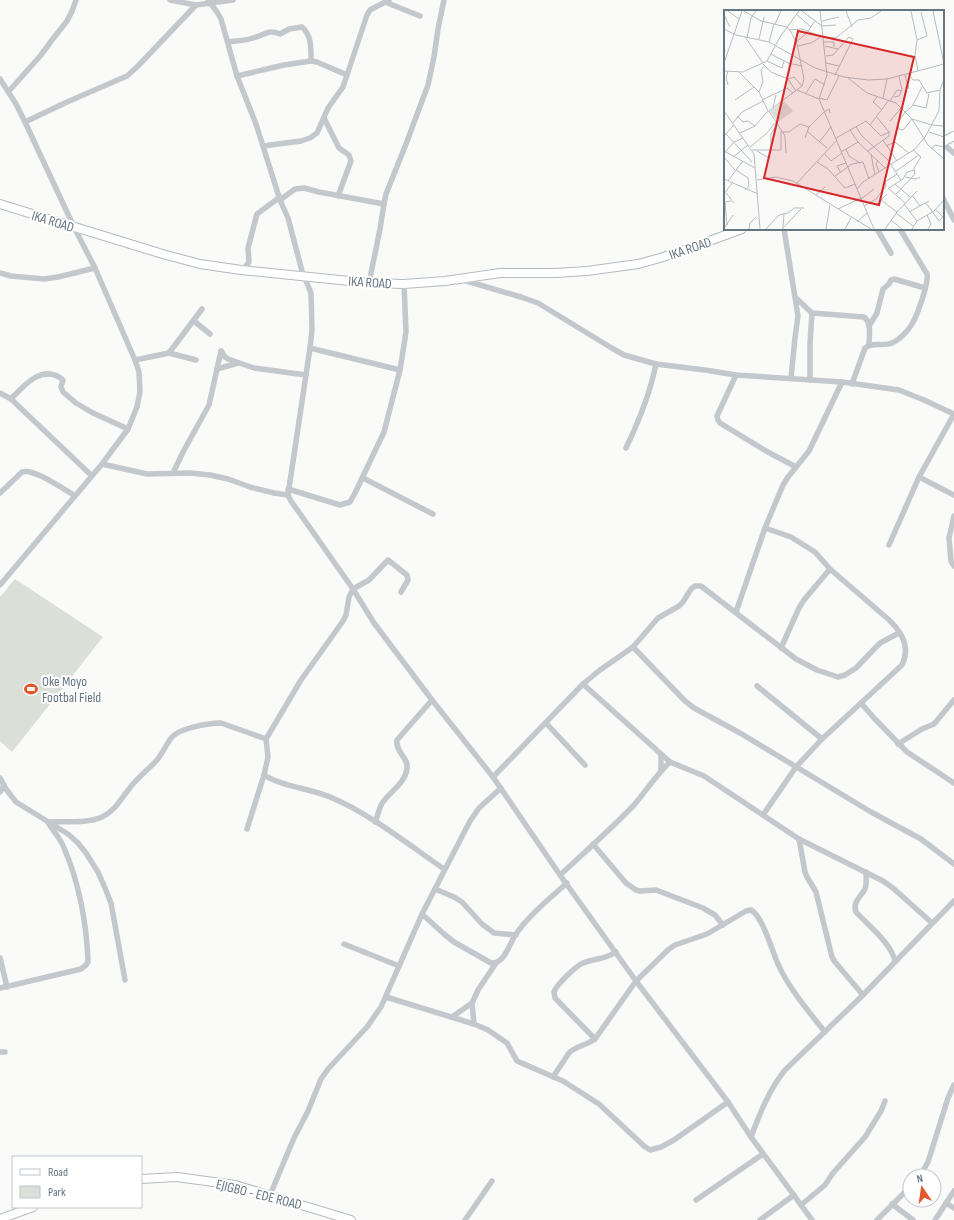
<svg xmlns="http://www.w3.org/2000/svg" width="954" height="1220" font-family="'Sofia Sans Condensed',sans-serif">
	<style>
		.green { fill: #dadfd7 }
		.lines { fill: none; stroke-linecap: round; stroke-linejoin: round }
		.secondary-casing { stroke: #b3babf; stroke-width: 10 }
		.street { stroke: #c3c8cc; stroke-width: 5.5 }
		.secondary { stroke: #fff; stroke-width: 8 }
		.labels { text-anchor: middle; stroke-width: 4; stroke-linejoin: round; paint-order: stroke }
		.street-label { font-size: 14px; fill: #657683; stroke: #fff }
		.poi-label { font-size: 14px; fill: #657683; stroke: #fff; text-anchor: start }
		.inset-road { fill: none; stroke: #b5bdc2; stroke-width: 1 }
		.view { fill: #d62828; fill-opacity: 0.15; stroke: #d62828; stroke-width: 2 }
		.inset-edge { fill: none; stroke: #657683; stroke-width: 2 }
	</style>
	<rect width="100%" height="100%" fill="#fafaf8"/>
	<polygon class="green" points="15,579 103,637 12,752 0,741 0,597"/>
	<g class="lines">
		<g class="secondary-casing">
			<g id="secondary">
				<polyline points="943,142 954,136"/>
				<polyline points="0,204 166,255 200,264 241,270 369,283 404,284 445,281 500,273 555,273 587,271 638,264 660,258 682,251 742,229"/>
				<polyline points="141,1179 177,1177 235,1185 351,1220"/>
				<polyline points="0,1219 33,1207"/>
			</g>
		</g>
		<g class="street">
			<polyline points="170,0 196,5 233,0"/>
			<polyline points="208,0 217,12 221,19 237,76 256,124 280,200 288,218 302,271 311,293 312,330 310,348 288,495 291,501 353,589 374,623 432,700 493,777 560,875 636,981 728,1102 751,1137 812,1220"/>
			<polyline points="385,2 420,16"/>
			<path d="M228,42C236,41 245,41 253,38C265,35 267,29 280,34L289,29L302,27C312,36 311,49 311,61"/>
			<polyline points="237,76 284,65 311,61 317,62 347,75"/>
			<polyline points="0,79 16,104 25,122 74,227 95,268 135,360 139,372 140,392 137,407 128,429 102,464 0,585"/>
			<polyline points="9,91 41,55 52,40 67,21 72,11 76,0"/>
			<polyline points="324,118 339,148 349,155 351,161 338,196"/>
			<polyline points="25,122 67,102 127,76 137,67 196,5"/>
			<polyline points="943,144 954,153"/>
			<polyline points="263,146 301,141 310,138 317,133 328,108 343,87 367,15 370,10 389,0"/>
			<polyline points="943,198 954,220"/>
			<polyline points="280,200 295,189 304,188 319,192 384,204"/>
			<polyline points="784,229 798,316 795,338 791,378"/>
			<polyline points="877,229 891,253"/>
			<polyline points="241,270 246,266 249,262 248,248 257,214 280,197"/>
			<polyline points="0,273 11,276 44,279 58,277 95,268"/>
			<polyline points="463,280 521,297 538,303 610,347 624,355 656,364 705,370 736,375 842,382 899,390 924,400 954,414"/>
			<polyline points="369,283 380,229 384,204 386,194 406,144 428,85 434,57 438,29 444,0"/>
			<path d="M796,298L812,313L864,317C872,323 869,335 869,345"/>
			<polyline points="194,321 210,334"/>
			<polyline points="869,326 877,313 883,289 889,284 891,280 894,279 925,288"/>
			<polyline points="310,348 400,370"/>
			<polyline points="221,351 225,357 228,359 254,368 306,375"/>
			<polyline points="169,353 202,309"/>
			<polyline points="135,360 169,353 196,360"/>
			<polyline points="217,369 238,363"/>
			<polyline points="736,375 717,416 718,420 720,423 766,451 796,467"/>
			<polyline points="810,380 810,343 812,313"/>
			<path d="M852,384L865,348C873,341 883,347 892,343C899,340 908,331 912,324C917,316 929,283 927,274L900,229"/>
			<polyline points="0,393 11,399 91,475"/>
			<path d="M11,399C24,385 43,363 63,380L61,387L63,392L76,403L93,413L128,429"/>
			<path d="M626,448C639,421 650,394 656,364"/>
			<polyline points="102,464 147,474 190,473 210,475 228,479 250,487 274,493 288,495"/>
			<polyline points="173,473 183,452 209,405 221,351"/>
			<polyline points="919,477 954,495"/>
			<polyline points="363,478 433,514"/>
			<polyline points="288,489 340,505 350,502 355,493 384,432 400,370 406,332 404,284"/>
			<path d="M0,493L22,472C34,468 63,489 74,495"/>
			<polyline points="954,516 949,538 951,561 954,566"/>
			<polyline points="889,545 919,477 954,414"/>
			<polyline points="736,612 765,528 783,485 788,477 809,451 842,382"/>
			<polyline points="633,647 685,701 694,708 740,733 871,812 921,839 954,864"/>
			<polyline points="781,648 799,608 804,600 830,569"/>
			<polyline points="583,684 670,762 704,776 799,839 883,881 893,888 932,923"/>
			<polyline points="757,686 822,739"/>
			<polyline points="861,703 874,718 907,752 954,783"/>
			<polyline points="546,723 585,765"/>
			<polyline points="898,744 922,729 934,724 954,700"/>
			<polyline points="661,770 661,755"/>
			<path d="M264,775C283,787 309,788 330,797C369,813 409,845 444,869"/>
			<polyline points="493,777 583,684 600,670 633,647 658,618 679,606 683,602 691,589 695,586 701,586 796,659 817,670 838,677 845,675 856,668 880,643 899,633"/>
			<polyline points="0,778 6,789 16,802 68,834 78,843 86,853 98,872 105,888 111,903 125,980"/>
			<polyline points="0,792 4,785"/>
			<path d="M763,815L796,767L822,739L902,665C911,647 901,631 888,619L830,569L815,552L791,537L765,528"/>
			<path d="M48,822C66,821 86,824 102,817C115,811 121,799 129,789C137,778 148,770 157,760C163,753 166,744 172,737C180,728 209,723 221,723L266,739"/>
			<path d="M375,822C378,816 379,807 383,802C391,791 405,783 407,769C409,758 395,752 397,740L432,700"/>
			<polyline points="247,829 264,775 268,757 266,739 301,680 343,621 346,615 349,597 353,589 369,580 388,560 407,575 408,580 401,592"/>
			<polyline points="799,839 805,872 807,877 816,892 832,957 835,962 863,995"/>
			<polyline points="593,844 626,883 636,890 640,891 656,890 703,908 715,915 723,925"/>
			<path d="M866,872C866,877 867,884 865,889C861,897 852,902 856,912C869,926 891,943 895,961"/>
			<path d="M560,875C585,852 611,829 634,805C646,791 656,775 670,762"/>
			<polyline points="435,889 454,897 462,902 482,924 494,933 516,935"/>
			<path d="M422,914L444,934L454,942L491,963C505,964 509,944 516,934C529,915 549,899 567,883"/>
			<polyline points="344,944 399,966"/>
			<polyline points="0,958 7,987"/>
			<path d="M0,988L81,969L86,965L88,962C87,925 79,882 64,848C61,839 54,832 49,824"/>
			<polyline points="386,997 474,1024 488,1030 507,1043 517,1061 563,1081 599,1104 644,1146 650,1150 661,1147 674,1140 728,1102"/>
			<polyline points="472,1003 474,1024"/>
			<polyline points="452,1017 472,1003 478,990 496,963"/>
			<path d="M595,1039L555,998C555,996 554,994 554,992C556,985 576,966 583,963C595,958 604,960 616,952"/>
			<polyline points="0,1052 5,1052"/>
			<path d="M553,1077L569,1053C576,1046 587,1045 595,1039L636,981L669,949L675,945L707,934L746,911L751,910C763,917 772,951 778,964C788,987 809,1012 825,1032"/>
			<path d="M751,1137C760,1113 769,1090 785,1070L863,995L954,901"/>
			<polyline points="920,1176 928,1162 948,1098 954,1085"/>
			<polyline points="270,1195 294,1138 308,1111 321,1079 328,1069 367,1027 381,1007 422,914 470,821 479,808 501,788"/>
			<polyline points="696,1200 763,1154"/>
			<polyline points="946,1203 954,1208"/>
			<polyline points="892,1204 913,1220"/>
			<polyline points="801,1205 825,1185 833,1173 865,1137 881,1111 885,1101"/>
			<polyline points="465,1220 492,1181"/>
			<polyline points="760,1220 794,1195"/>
			<polyline points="877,1220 910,1187"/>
			<polyline points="935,1220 954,1191"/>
		</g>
		<use href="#secondary" class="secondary"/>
	</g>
	<defs>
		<g id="stadium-bare" transform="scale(1.08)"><path d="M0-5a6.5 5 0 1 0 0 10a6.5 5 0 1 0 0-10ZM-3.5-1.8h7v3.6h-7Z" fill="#e4572e" stroke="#fff" stroke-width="2.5" paint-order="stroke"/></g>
	</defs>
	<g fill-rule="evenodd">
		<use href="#stadium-bare" x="31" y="689"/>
	</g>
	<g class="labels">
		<g class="street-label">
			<text transform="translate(53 221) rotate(17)" y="5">IKA ROAD</text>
			<text transform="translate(690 248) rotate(-19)" y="5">IKA ROAD</text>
			<text transform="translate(370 282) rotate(4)" y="5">IKA ROAD</text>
			<text transform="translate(259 1194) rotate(14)" y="5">EJIGBO - EDE ROAD</text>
		</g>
		<g class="poi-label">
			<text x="42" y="686">Oke Moyo<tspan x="42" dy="16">Footbal Field</tspan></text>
		</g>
	</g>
	<g transform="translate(724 10)">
		<rect width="220" height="220" fill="#fafaf8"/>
		<path d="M60,91L69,101L54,112L46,101Z" fill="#dadfd7"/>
		<path class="inset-road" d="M4,1L15,9M78,1L98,16M96,1L103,65L95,89L150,219M122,1L128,17M187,1L193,30L191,45L194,61M209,1L220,54M72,4L87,17M0,5L6,17M98,11L115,7M51,14L57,1M98,16L112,15M0,19L12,25L45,32L91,58L120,67L144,70L163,69L220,54M65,20L78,19L98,27L112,28L134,10L147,8L157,1M21,27L39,53M23,28L27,8L32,1M35,29L40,7M193,30L203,26L197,2M45,32L50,14M72,32L82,24L91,11M100,32H110V37M74,36L87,33L97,27M101,36L114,39M47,44L64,53L78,56M102,46L109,45L125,27L129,29L111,65M43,51L58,58L60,51M0,53L18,1M102,53L115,56M39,54L47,62L64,69L72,81M0,61L19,62L43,51L56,27L75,1M15,62L35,82L44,101M184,64L189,70H195L203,83L216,80M181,65L185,79M124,68L143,83L172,93L188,109L208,115L220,116M64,69L70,67L78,76M4,75L2,68L4,61M73,80L95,89M35,82L39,72L37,60L40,56M82,83L91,69L101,75M153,87L149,92L157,99M170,87L175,86L178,80L175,66M95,88L103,90L115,66M159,88L163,69M11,90L30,77M38,90L63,78L69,83M166,91L173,80L178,81M189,95L202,98L205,84M49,98L52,85M0,101L30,144L36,219M45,101L61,126L62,143M182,101L174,112L175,119L179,120L188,109L204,135L220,149M182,102L189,95L198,77M13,106L19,112L24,111L31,116M152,106L165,122M166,111L178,97M9,113L18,102L39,91M146,115L165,90M132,117L138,126L163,149L177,170M126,120L134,132L161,158M58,122H65L76,114L85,117M84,122L103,138M205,122L220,127M16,123L31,116L42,103L78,76L80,69L73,34L67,22L63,17L37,11L20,1M2,124L28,152M0,126L10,115M81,128L85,117L100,102L105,99L106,103M112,128L142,111L157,126L165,122M159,130L173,151M96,131L107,117M162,136L171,132L185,143M26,137L42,124L51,113M122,139L125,146L136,153M208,139L211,135L220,137M28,140H57V121M47,140V124L52,116M0,141L31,158M33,141L45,148M144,141L165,126V122M1,142L10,132L19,128M117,142L134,132M100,143L107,151L118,143M147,144L151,165M0,147L11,160M9,147L24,135M154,150L152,154L155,162M93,152L104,159L121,178L131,174M12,160L24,168L25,176L21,180M172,161L195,145M117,163L113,156L122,153M111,166L128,154L139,152L145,169M181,167L192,169L196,167M0,169L34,184M33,170L52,167L69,171L147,219M4,171L18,152M73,173L113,130M171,174L186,187M164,178L181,193M165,178L179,169L183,162L191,160M133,179L139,172L191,139L201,127L215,101L216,79L220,70M2,183L10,193M0,184L8,173M172,184L191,164L190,158L197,147L189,140M92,185L101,177M188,185L196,196M137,189L150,179M157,190L173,202M202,193L215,211L219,207M180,194L193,211M140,196L152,189L162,176L161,172L173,164M152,196L163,184M114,199L137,188M211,199L220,208M185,202L205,191M172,203L189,216M203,205L207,214L204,219M167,210L178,219M133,212L143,203M3,215L1,192L7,191M1,217L9,205M59,218L60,203M25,219L26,213L32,207M42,219L55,205L64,203L70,198H80M58,219L77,199M102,219L106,195M121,219L127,208M161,219L173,202L193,181M188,219L193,211L210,201L220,190"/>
		<path class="view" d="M74,21L190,47L155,195L40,168Z"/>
		<rect width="220" height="220" class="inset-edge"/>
	</g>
	<rect x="12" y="1156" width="130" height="52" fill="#ffffff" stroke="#c1c8cd"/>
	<rect x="20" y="1169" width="20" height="6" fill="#ffffff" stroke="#c1c8cd"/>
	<text x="48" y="1176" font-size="12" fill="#657683">Road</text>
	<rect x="20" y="1186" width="20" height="12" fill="#dadfd7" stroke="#c1c8cd"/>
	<text x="48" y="1196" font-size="12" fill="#657683">Park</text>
	<g transform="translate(922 1188) rotate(347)"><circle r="19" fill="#ffffff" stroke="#c1c8cd"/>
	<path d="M0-3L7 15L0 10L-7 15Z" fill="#e4572e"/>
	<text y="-6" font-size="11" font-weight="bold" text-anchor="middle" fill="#657683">N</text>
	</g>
</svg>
